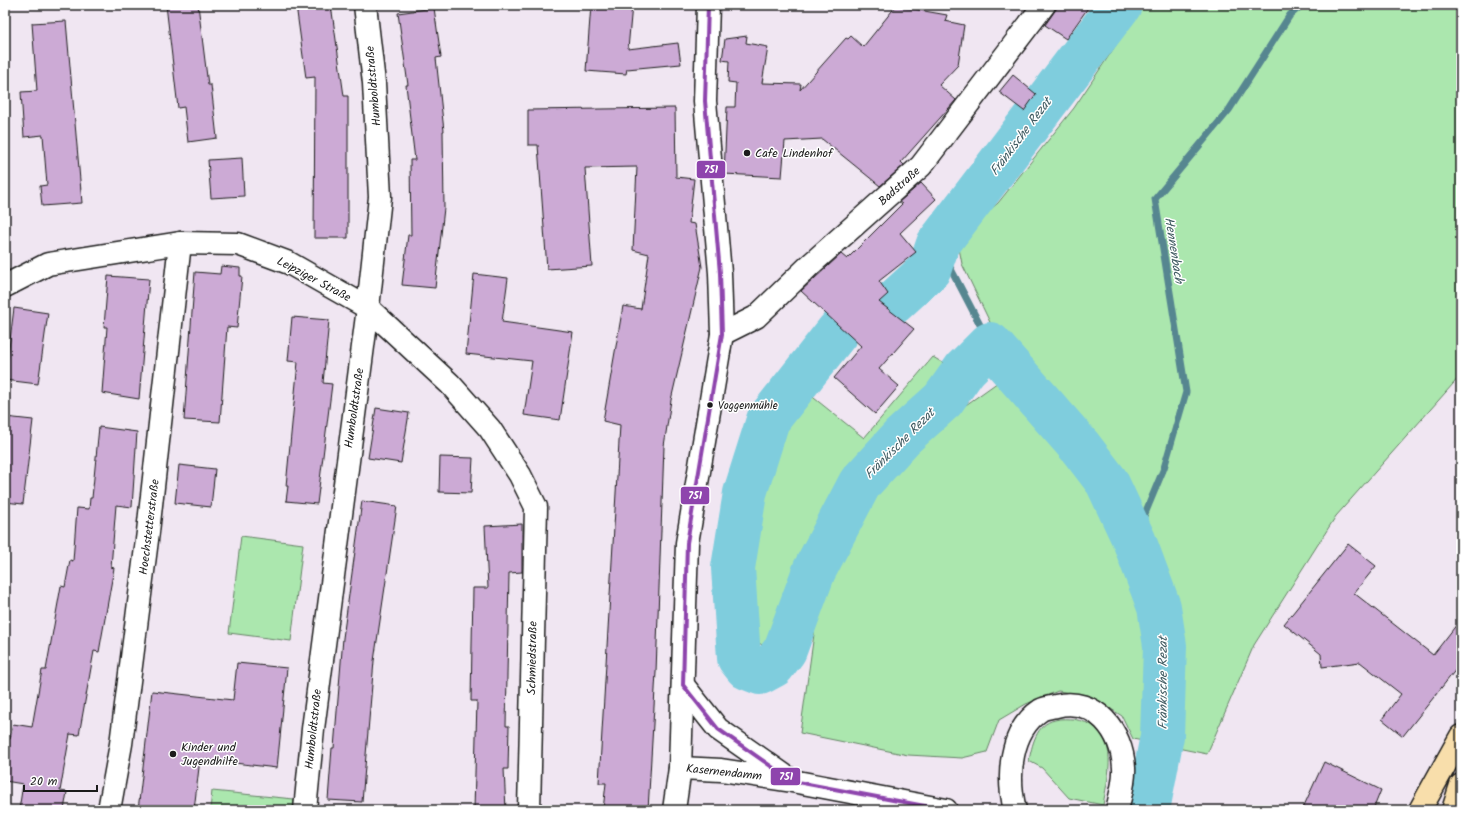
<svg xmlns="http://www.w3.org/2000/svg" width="1466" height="815" font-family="Kalam,sans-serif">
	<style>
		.green { fill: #abe7ae; stroke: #648265 }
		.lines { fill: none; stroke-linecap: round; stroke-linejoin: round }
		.stream { stroke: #578690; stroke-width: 7 }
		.river { stroke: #7fcddd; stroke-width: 44 }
		.building { fill: #ccaad5; stroke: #1c1c1c }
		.minor-casing { stroke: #1c1c1c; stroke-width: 25 }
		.primary-casing { stroke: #1c1c1c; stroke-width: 25 }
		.minor { stroke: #fff; stroke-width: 22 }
		.primary { stroke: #f8deab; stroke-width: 22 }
		.bus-1-casing { stroke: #fff; stroke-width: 7 }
		.bus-1 { stroke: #8e44ad; stroke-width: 4 }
		.poi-dot { fill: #1c1c1c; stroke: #fff; stroke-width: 1.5 }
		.labels { text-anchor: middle; stroke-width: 3; stroke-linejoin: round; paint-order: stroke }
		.bus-label { font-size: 11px; fill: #1c1c1c; stroke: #fff; text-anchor: start }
		.street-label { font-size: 12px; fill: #1c1c1c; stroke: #fff }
		.poi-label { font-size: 12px; fill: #1c1c1c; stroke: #fff; text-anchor: start }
		.water-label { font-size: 13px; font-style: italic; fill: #3f5a60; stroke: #fff }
		.line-badge { stroke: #fff; stroke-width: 1.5 }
		.badge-label { font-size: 11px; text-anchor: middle; font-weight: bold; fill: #fff }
	</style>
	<rect width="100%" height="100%" fill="#f0e6f2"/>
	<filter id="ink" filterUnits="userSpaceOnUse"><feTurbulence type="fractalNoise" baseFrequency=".025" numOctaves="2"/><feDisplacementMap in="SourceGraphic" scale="8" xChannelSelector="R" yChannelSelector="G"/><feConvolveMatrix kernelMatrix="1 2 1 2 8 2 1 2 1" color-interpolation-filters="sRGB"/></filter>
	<g filter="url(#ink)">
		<g class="green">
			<polygon points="1146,5 1461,5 1461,375 1336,516 1254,645 1207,754 1133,739 1122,716 1091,696 1058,691 1026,704 999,720 987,752 962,758 908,755 800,733 817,613 868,494 904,449 1022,365 998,339 962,264 957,237 998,203 1074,108 1138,12"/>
			<polygon points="933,357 953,369 861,463 834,495 775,636 764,646 752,639 752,626 743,577 779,424 804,390 864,438"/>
			<polygon points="241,536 303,544 291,641 229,633"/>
			<path d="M1074,719C1081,721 1090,723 1095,727C1118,746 1107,780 1103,805L1069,798L1042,768L1029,761C1032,745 1036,724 1055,720C1061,718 1068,719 1074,719Z"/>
			<polygon points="212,791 294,799 293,810 210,810"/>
		</g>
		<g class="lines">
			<g class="stream">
				<polyline points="938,244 990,344"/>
				<polyline points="1134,540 1164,468 1186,392 1155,199 1229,110 1290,15 1302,5"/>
			</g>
			<g class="river">
				<polyline points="893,303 929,270 938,244 1120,5"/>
				<polyline points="838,331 768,420 745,493 733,568 739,658 747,668 760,673 773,666 785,650 814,571 860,483 902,437 943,400 965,369 990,344 1081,448 1107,482 1134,540 1159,607 1165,646 1162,736 1148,810"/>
			</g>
		</g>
		<g class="building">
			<polygon points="166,5 198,5 208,85 211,85 217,138 188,142 184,107 178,108"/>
			<polygon points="296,5 331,5 344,96 348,96 348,238 314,238 315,77 306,78"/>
			<polygon points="591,5 632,5 628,49 678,43 681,64 627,69 626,74 586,71"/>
			<polygon points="1059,5 1090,5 1066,39 1045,25"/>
			<polygon points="896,6 947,15 945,21 964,25 958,65 939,85 956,100 901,162 904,165 880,186 822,139 785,141 782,177 724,174 727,107 735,107 736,83 728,82 729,61 722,60 725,39 747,36 746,43 768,47 762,83 801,84 800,90 846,38 848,39 851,36 863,47"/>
			<polygon points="434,8 441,57 436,58 444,131 443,131 444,208 435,288 402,285 408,235 411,235 410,160 415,160 406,85 408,85 398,13"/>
			<polygon points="66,21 82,203 42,206 40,186 47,185 43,135 24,137 21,92 37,91 32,23"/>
			<polygon points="1013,75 1036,94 1024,111 999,92"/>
			<polygon points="675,108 676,177 694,179 689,223 695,224 702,267 671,400 664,446 656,672 648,810 603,810 606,783 599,783 620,425 603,421 623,306 641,309 649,254 633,250 637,167 585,168 592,266 547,269 538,145 528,145 528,110"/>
			<polygon points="242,158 244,196 211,198 208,160"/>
			<polygon points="921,183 936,199 900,233 916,252 879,281 888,294 879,302 914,329 879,369 899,386 875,414 834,378 861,346 801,291 841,254 847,259 902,204 899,202"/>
			<polygon points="221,266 240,268 240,276 242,276 237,328 227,327 220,422 184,420 195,272 220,274"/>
			<polygon points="474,274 508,278 502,322 573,332 560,420 524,415 532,361 466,354"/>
			<polygon points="108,276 149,279 139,399 102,393 107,327 104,327"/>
			<polygon points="14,308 48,313 38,384 5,380"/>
			<polygon points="292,317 329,320 323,383 332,384 317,504 286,501 288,486 286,486 298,362 288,361"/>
			<polygon points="376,408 409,413 401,463 368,458"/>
			<polygon points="5,417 33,420 23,504 5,502"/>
			<polygon points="99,427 137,432 132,507 116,505 111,567 114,568 99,652 94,651 79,735 70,734 60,791 67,792 64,810 19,810 23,784 5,781 5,738 10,739 13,724 32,727 42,670 46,670 61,586 65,587 70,560 73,561 77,508 89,509 90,498 92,498"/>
			<polygon points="440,457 473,458 471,493 439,492"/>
			<polygon points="179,465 215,469 211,507 175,503"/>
			<polygon points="362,501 397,506 374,661 362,802 328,800 332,748 334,748 343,638"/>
			<polygon points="522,524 522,572 509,573 506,726 509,726 508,769 504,769 506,810 474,810 477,701 471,701 473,588 488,588 485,526"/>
			<polygon points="1348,544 1376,566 1354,593 1433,655 1461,619 1461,663 1403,736 1382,719 1401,694 1360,662 1322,667 1321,654 1284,624"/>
			<polygon points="237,663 287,668 277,768 200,759 194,810 138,810 152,691 233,700"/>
			<polygon points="1324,762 1381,790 1373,810 1302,810"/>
		</g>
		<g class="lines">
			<g class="minor-casing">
				<g id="minor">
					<polyline points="5,286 48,264 180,243 238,244 289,263 368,308 450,384 490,429 520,475 536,507 529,810"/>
					<polyline points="722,334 756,317 810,265 921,166 1044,5"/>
					<polyline points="683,685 718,729 788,778"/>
					<polyline points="680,768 721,770 792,781 946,810"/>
					<polyline points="109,810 121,744 148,532 180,243"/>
					<polyline points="305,810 313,729 368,308 380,197 374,83 365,5"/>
					<polyline points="674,810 680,768 687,543 722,334 720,273 705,101 708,5"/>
					<path d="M1015,810C1007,777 1009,731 1041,710C1045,708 1052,707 1056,706C1096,696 1122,732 1124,768C1125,781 1120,797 1117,810"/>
				</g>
			</g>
			<g class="primary-casing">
				<g id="primary">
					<polyline points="1420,810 1461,736"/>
					<polyline points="1453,810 1461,785"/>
				</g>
			</g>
			<use href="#minor" class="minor"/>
			<use href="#primary" class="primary"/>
			<g class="bus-1-casing">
				<polyline id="bus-1" points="708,5 705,101 720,273 722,334 687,543 683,685 718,729 792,781 946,810"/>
			</g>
			<use href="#bus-1" class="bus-1"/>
		</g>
	</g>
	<g class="poi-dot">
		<circle cx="747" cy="153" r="4"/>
		<circle cx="710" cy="405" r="3.5"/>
		<circle cx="173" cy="754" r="4"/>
	</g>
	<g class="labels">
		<g class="bus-label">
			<text x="718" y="409">Voggenmühle</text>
		</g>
		<g class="street-label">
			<text transform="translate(373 86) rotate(-95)" y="4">Humboldtstraße</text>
			<text transform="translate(899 186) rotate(-42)" y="4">Badstraße</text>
			<text transform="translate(314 279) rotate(28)" y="4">Leipziger Straße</text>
			<text transform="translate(354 408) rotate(-82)" y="4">Humboldtstraße</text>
			<text transform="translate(149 527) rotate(-83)" y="4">Hoechstetterstraße</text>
			<text transform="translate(532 658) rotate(-89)" y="4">Schmiedstraße</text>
			<text transform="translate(313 729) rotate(-84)" y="4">Humboldtstraße</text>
			<text transform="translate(724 772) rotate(6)" y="4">Kasernendamm</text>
		</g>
		<g class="poi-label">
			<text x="755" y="157">Cafe Lindenhof</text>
			<text x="181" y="751">Kinder und<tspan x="181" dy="14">Jugendhilfe</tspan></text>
		</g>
		<g class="water-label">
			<text transform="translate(1020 136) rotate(-53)" y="5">Fränkische Rezat</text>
			<text transform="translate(1175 250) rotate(81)" y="5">Hennenbach</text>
			<text transform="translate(899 443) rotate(-45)" y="5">Fränkische Rezat</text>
			<text transform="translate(1162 683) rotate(-90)" y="5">Fränkische Rezat</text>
		</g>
	</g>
	<g class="line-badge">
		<rect x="696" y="160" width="30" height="19" rx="4" fill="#8e44ad"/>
		<rect x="680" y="486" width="30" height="19" rx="4" fill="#8e44ad"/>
		<rect x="770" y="767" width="31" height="19" rx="4" fill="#8e44ad"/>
	</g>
	<g class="badge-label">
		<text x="711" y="173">751</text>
		<text x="695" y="499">751</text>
		<text x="786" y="780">751</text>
	</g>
	<rect width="1466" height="815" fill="none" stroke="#fff" stroke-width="20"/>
	<rect x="10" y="10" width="1446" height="795" fill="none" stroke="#1c1c1c" stroke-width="1.5" filter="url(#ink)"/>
	<path d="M24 785v6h73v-6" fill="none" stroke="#1c1c1c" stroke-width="2"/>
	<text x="30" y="785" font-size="12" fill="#1c1c1c" stroke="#ffffff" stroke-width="3" paint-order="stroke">20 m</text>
</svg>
